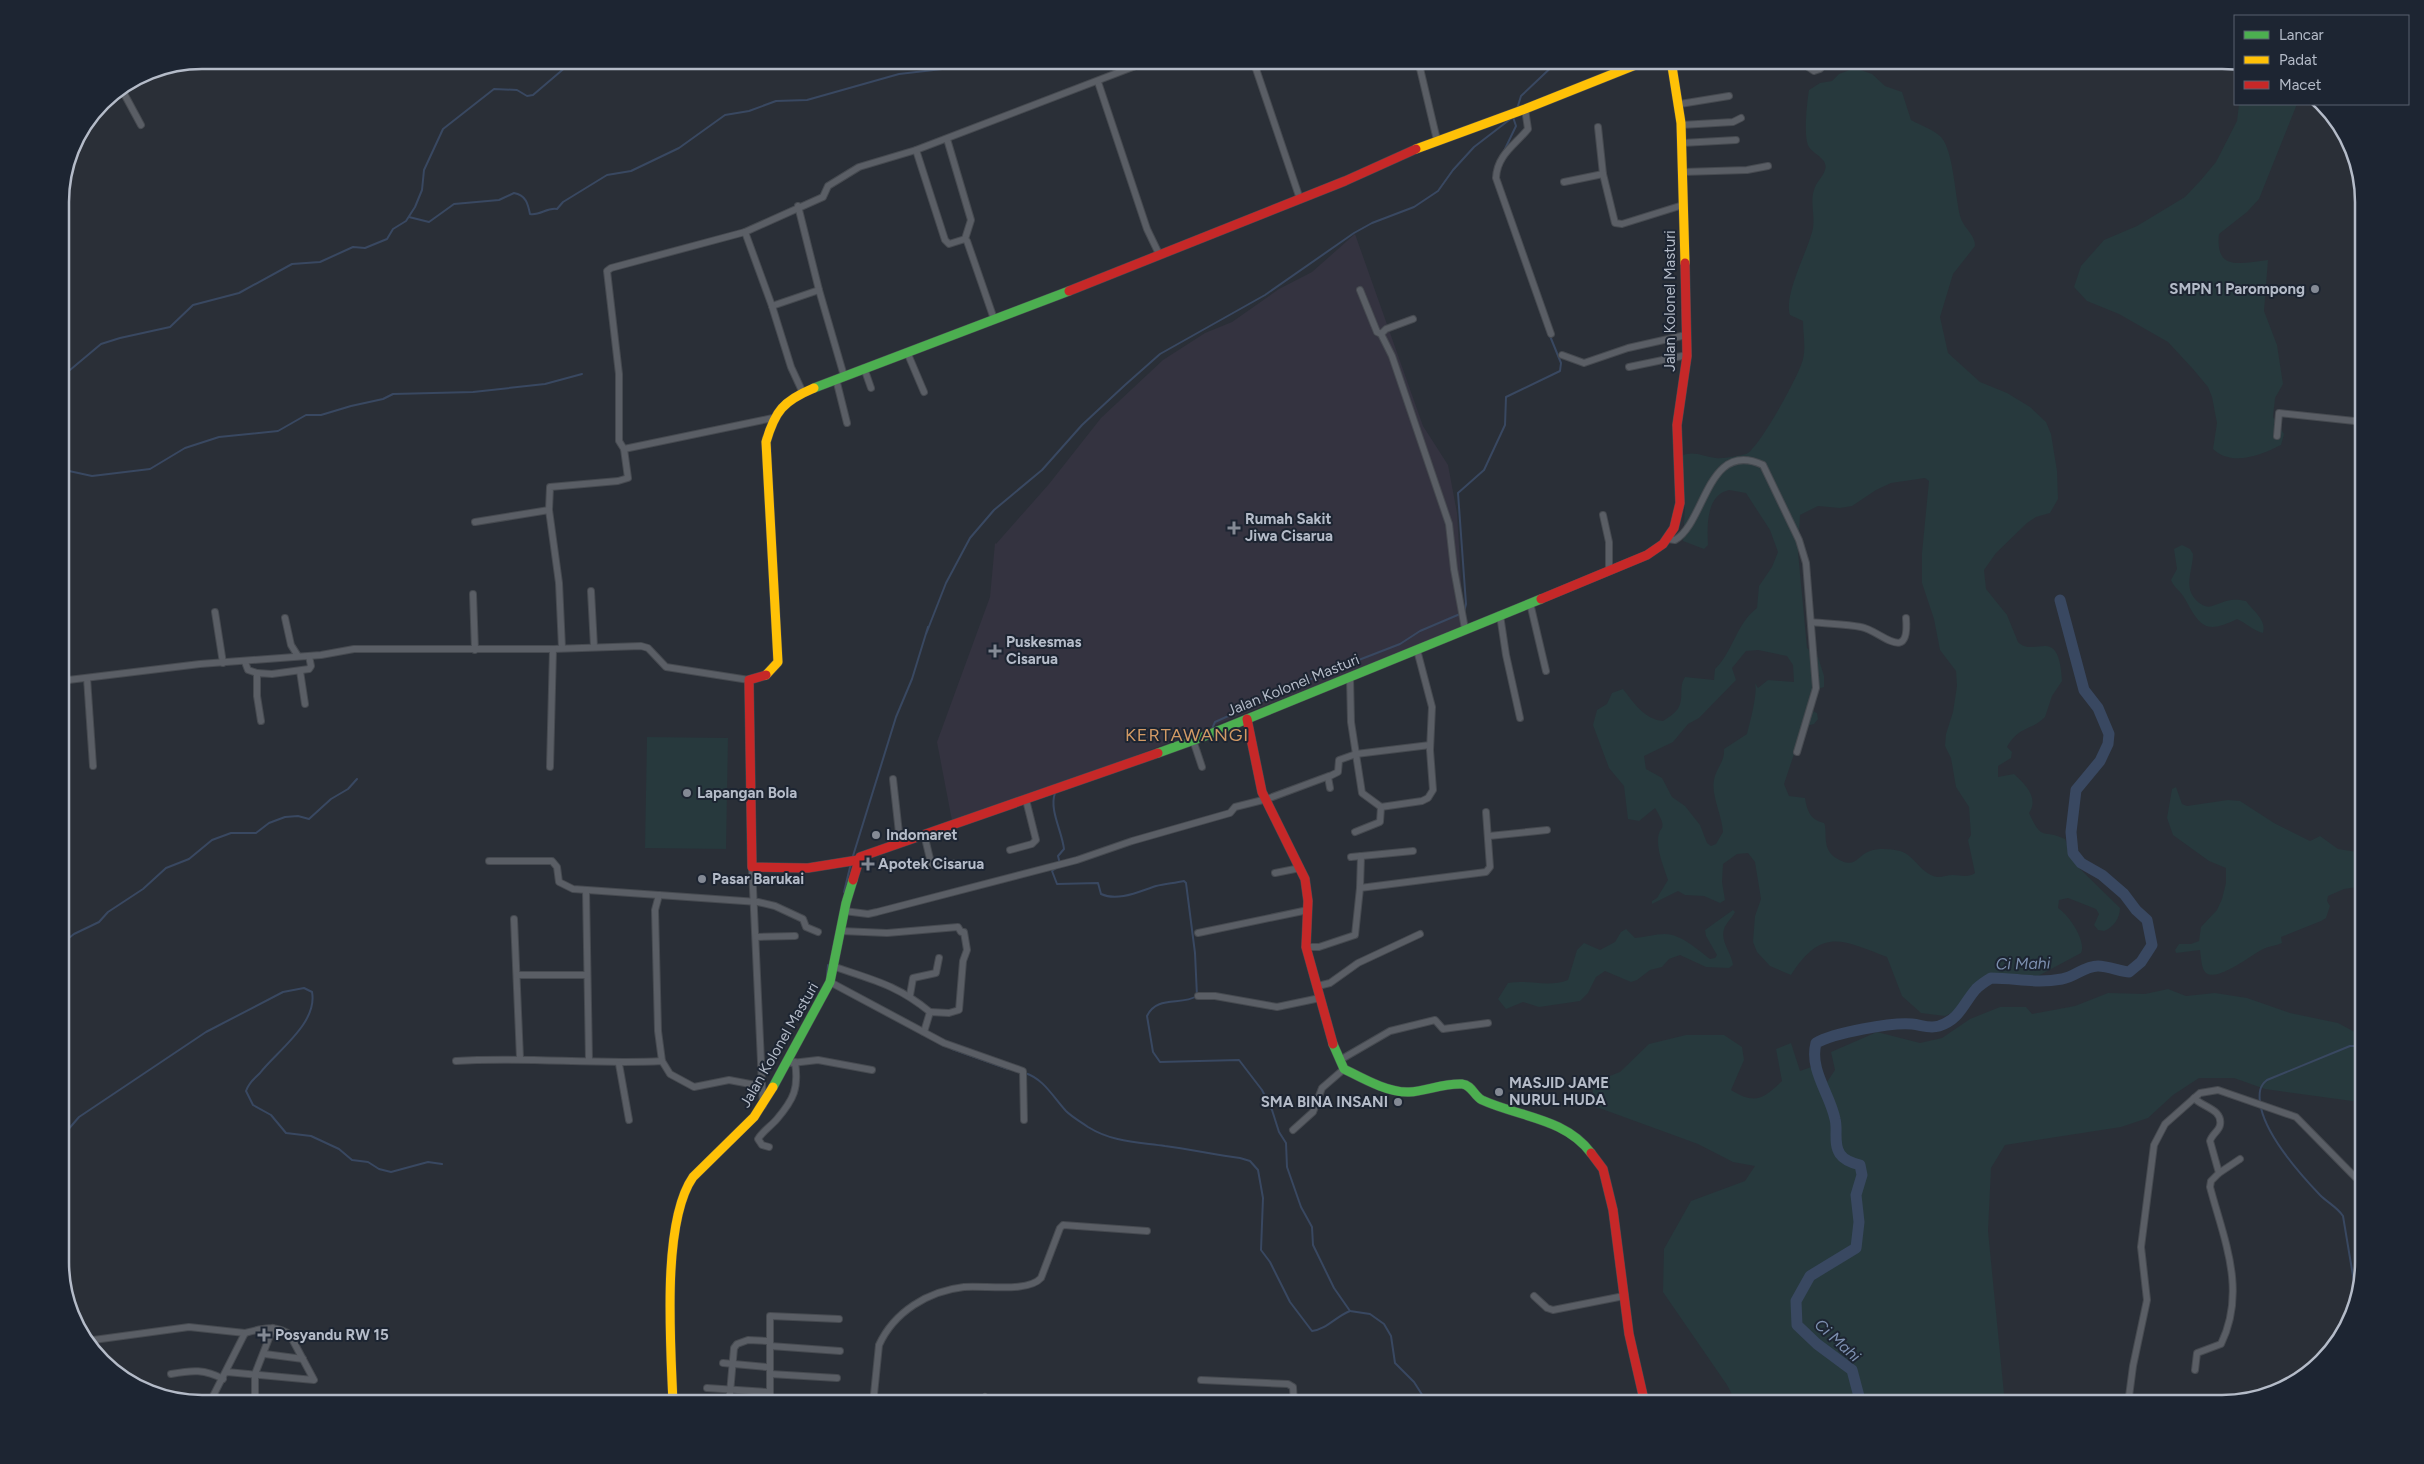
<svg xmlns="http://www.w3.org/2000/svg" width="2424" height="1464" font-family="Figtree,sans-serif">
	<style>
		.medical { fill: #343340 }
		.green { fill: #27393d; fill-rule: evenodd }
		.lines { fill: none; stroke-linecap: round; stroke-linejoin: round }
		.stream { stroke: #394861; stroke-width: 2 }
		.river { stroke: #394861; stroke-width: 11 }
		.street-casing { stroke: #464a50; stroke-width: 8 }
		.fast-casing { stroke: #464a50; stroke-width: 10 }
		.slow-casing { stroke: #464a50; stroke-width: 10 }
		.jam-casing { stroke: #464a50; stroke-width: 10 }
		.street { stroke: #5a5e65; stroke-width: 6 }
		.fast { stroke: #4caf50; stroke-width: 9 }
		.slow { stroke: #ffc107; stroke-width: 9 }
		.jam { stroke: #c62828; stroke-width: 9 }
		.poi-dot { fill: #848a95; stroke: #1d2532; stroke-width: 2 }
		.labels { text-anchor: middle; stroke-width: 4; stroke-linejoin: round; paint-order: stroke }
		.poi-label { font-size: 15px; font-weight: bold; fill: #b4bbc8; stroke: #1d2532; text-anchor: start }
		.street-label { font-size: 15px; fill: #b4bbc8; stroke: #1d2532 }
		.water-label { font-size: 16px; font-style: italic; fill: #7c8faf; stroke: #1d2532 }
		.quarter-label { font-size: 18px; letter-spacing: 1px; fill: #d29a65; stroke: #1d2532 }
		.rim { fill: none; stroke: #b4bbc8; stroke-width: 2.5 }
	</style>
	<rect width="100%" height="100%" fill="#2a2f37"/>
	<polygon class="medical" points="1355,234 1423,426 1448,465 1457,513 1464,629 953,826 937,742 990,597 995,543 996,544 1049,484 1101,418 1163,360 1205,333 1232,322 1279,289 1312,272"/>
	<g class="green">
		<path d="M1855,68L1872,74L1885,86L1902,92L1911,120C1920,125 1934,130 1941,137C1954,151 1955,200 1961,219C1965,229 1975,235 1975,246L1953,274L1940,317L1948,353L1980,382L2007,393L2030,407L2046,422L2051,434L2057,471L2058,499L2050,513L2036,517L2027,523L1996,553L1984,570L1986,589L2007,615L2018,642C2035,659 2059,623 2062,681L2052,696L2045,717C2031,731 2019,726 2007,747L2012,752L2011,758L1998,766V777L2014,774C2026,785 2039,798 2029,813C2043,843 2042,828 2065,839L2076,865L2120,908C2120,918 2113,928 2104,931L2098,930L2094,925L2099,914L2096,909L2068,898L2059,900L2058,908C2068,914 2087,941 2081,953L2038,976L2016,974L1974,988L1956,1011L1945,1016L1921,1013L1902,996L1887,957C1842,940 1822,927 1791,975L1770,966L1757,952L1753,942L1755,916L1761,899L1755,862L1748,853L1737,854L1723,864L1722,882L1725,900L1720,903L1704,896L1685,895L1678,891L1652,904V901L1657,898L1668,880C1664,868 1658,854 1658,841C1658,823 1670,833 1655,808L1639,821L1628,819L1624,786L1609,768L1593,725L1597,710L1607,704L1612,693L1623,689C1634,703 1644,719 1663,721C1669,717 1678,712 1680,704C1683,695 1679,686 1685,677L1714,680L1715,669C1733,652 1736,624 1757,608L1759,586L1772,567L1778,552L1770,530L1746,493L1729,490C1706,495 1707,526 1708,545L1704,549L1683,541L1685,506L1682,456C1693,450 1704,457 1716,458C1724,459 1738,456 1746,454C1758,450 1800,374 1803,359C1806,347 1803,333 1803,321L1790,315C1783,295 1809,249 1813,228C1815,215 1810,202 1814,190C1816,182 1823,177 1825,170C1829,159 1813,154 1809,147C1803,138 1807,102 1809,90L1820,83L1832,81L1839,74ZM1925,478L1929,481L1922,553V583L1934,619L1940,650L1956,671L1957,686L1953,712L1946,734L1945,746L1951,758L1956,787L1969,807L1971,835L1968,840L1975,873C1968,878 1961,875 1953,875C1948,875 1943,877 1938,877C1921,875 1916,856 1900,851C1891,849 1879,848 1870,851C1856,856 1856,870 1836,858C1821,849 1828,831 1824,823C1810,820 1807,810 1805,798L1789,796L1784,784L1803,727L1814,724L1818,719L1817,713C1807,709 1808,700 1811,691L1824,687V676L1818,657L1807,648L1798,552L1800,515L1818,506L1840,508L1852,506L1876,490L1891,483ZM1758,650L1787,656L1793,665L1794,682L1768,680L1758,688L1755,683C1758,692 1750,723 1747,734L1724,749C1725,762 1716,768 1714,780C1711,796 1722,815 1723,832L1716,844L1711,846L1707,843L1700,825L1685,806L1672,797L1662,778L1646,769L1644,756L1673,742L1688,724L1699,718L1736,680L1732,668L1746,651Z"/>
		<path d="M2239,104H2297L2259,199L2247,212L2219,234C2215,272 2241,263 2268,260L2264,311L2277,345L2283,384L2275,398L2273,417L2284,434L2281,445C2261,455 2232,467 2213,449L2217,423L2212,397L2208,387L2193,369L2168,342L2119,314L2087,301L2074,287L2081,266L2104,240L2137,226L2185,197L2201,180L2216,162L2237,121Z"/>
		<path d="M2182,545L2190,549L2193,554C2193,571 2182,588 2198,602C2202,605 2207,608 2212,606C2227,601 2230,598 2246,601C2253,611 2267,620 2263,633C2254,631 2246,623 2237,619C2205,635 2200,626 2185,599C2181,591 2174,588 2171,580L2177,569L2174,549Z"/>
		<polygon points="647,737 728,738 726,849 645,848"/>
		<path d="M2176,787L2182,804L2187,806L2228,800L2240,801L2274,823L2310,841L2320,836L2338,849L2364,853V886L2344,889L2328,896L2327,901L2330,906L2326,918L2321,921L2281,937L2282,943C2276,946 2269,946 2263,949C2251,955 2218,982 2206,973C2201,969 2201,956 2200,950L2176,953L2175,950L2179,944H2191L2199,941L2201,927L2217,910L2222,899L2226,883V868L2209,861L2173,835L2167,818L2172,789Z"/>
		<path d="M1733,910L1735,912C1732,918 1726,923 1724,929C1720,942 1732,953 1733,965L1729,968L1706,967L1680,955L1669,959L1662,967L1650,970L1637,980L1631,982L1605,971L1596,977L1588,993L1580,1001L1539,1007L1523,1002L1506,1009L1498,999L1508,983C1528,979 1548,988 1568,980L1577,950L1584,943L1600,950L1615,942L1621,932L1626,929L1635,938C1645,937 1655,934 1665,934C1681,934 1698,950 1710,959L1715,958L1717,955L1706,936L1705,930Z"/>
		<path d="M2168,989L2186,996L2215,993L2247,998L2290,1013L2338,1023L2364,1037V1099L2352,1101L2265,1089L2234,1078H2199L2173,1095L2148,1118L2121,1127L2005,1145L1991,1168L1988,1231L2005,1404H1737L1727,1385L1663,1292L1664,1249L1691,1201L1745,1181L1755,1166L1733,1162L1698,1144L1591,1105L1594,1082L1620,1072L1649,1044L1686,1035H1724L1742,1047L1744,1060L1731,1090C1755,1105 1763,1099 1782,1081L1776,1049L1791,1043L1800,1071L1814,1066L1827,1082L1835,1070L1831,1052L1877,1032L1920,1043L1942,1038L1970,1019L2000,1007H2026L2032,1014L2075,1006L2108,993L2145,994Z"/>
	</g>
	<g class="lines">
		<g class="stream">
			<polyline points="1517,109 1521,96 1559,60"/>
			<polyline points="1504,151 1516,126 1513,117"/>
			<path d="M409,217L429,222L454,204L499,200L514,193C526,195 528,204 530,214C540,216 547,207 557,209L563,202L607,175L631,171L679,148L725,115L749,111L776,101L807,100L899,74L951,68L966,60"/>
			<polyline points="60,373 70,370 101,344 120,338 170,327 193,305 239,293 292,264 320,262 353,247 365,248 387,239 393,229 406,221 415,207 422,190 424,170 443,129 494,89 517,90 527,96 533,95 574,60"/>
			<polyline points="60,471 69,471 92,476 150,469 185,448 219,437 278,431 306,415 321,415 351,406 383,399 393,394 473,392 545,384 582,374"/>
			<polyline points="1464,612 1466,604 1458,493 1484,470 1505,425 1506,397 1560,371 1561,363 1550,336"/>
			<polyline points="1212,729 1215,722 1320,675 1400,644 1420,631 1460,614"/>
			<path d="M1055,793C1049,810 1062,831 1064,849L1058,856L1060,864"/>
			<polyline points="853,856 896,717 912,679 928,627 926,634 946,583 970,538 994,510 1042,470 1082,425 1125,385 1160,354 1265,295 1354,233 1372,223 1414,207 1438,191 1453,170 1474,147 1513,117"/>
			<path d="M1056,868L1052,871L1057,884L1098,883L1101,894C1118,902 1140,891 1156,886C1165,884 1174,883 1184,881L1186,883L1195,953L1197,996C1181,1006 1157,995 1147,1016L1153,1052L1160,1062L1239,1060L1262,1090L1272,1110L1279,1132L1286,1143L1287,1167L1301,1207L1312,1227L1313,1245L1334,1288L1350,1311L1370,1314L1384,1324L1391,1336L1395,1363L1414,1382L1428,1404"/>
			<polyline points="844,892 851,863"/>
			<polyline points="60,945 74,934 99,922 108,912 143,889 166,868 189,859 212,840 231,833 256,833 269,823 285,817 298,816 309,819 331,799 348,789 357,779"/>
			<polyline points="827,975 828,965"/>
			<polyline points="952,1049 1008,1069"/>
			<path d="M1025,1073C1044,1079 1053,1097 1066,1111C1072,1117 1081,1122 1088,1127C1112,1142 1137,1142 1165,1146C1190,1149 1215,1155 1240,1158L1250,1161L1258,1170L1263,1198L1261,1250L1270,1262L1290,1302L1312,1331C1327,1329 1335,1317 1350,1311"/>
			<path d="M2260,1103C2259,1094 2259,1086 2267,1080L2350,1046H2364"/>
			<path d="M2261,1108C2268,1138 2299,1173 2320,1195C2328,1203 2337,1207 2343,1216L2356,1294"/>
			<path d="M60,1139L79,1117L206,1032L283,992L304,988L312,992C318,1023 277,1051 260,1073C254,1079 249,1082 246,1091L253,1105L271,1115L286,1133L311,1136L339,1149L352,1160L368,1162L379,1169L391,1172L428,1162L442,1164"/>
		</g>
		<path class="river" d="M1861,1404L1852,1370L1817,1344L1797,1325L1796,1301L1810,1276L1856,1248L1859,1222L1856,1195L1862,1175L1860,1165C1852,1163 1844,1160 1840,1154C1833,1144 1838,1129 1835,1119C1830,1094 1809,1070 1816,1043C1833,1033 1892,1022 1912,1024C1922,1025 1929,1029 1939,1026C1960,1019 1963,1004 1976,989C1980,985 1986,981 1991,978C2017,978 2035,984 2062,979C2075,977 2084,966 2098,966C2108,966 2122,972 2129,972L2141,962L2152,945L2147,920L2136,910L2124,894L2102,875L2081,863L2073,853L2071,832L2076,790L2100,761L2108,744L2109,734L2098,708L2084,690L2060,600"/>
		<g class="street-casing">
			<g id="street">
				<polyline points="1253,60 1300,199"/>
				<polyline points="1418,60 1437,140"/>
				<polyline points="1798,60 1814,71 1820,69 1827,60"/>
				<polyline points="1098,82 1147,229 1159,254"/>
				<polyline points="121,88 141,125"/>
				<polyline points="1680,104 1729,96"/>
				<path d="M1525,109L1528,129C1515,145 1497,155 1496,178L1551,334"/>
				<polyline points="1681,125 1733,122 1741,118"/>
				<polyline points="1598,127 1603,174 1615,223 1622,224 1683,205"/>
				<polyline points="947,139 971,220 965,239"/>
				<polyline points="1682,143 1736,140"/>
				<polyline points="916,150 945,240 949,244 965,239 967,241 994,319"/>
				<polyline points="1683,172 1747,170 1768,166"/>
				<polyline points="1564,182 1603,174"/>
				<polyline points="798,206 819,290 844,376"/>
				<polyline points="745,232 611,268 607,271 619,374 619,441 624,449 773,418"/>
				<polyline points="1360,290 1377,332 1381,334 1392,356 1449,524 1454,569 1465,629"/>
				<polyline points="772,306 819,290"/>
				<polyline points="1381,334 1386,329 1413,319"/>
				<polyline points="907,352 924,392"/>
				<polyline points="1562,355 1584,363 1628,348 1686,335"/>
				<polyline points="1629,367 1687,355"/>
				<polyline points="864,368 871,388"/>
				<polyline points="836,379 847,423"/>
				<polyline points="803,393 791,367 772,306 745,232 823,197 828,186 859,167 916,150 1138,65 1157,60"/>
				<polyline points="2277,436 2279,413 2364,422"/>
				<polyline points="549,510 550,487 618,481 628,478 624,449"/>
				<polyline points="1603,515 1609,542 1609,571"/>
				<polyline points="475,522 549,510 559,583 562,648"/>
				<path d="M1668,539L1675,540C1706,522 1707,439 1763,465L1799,540L1806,563L1816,688L1797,752"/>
				<polyline points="2363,547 2364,547"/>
				<polyline points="591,591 594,647"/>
				<polyline points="473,594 475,650"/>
				<polyline points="1530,603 1546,671"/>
				<polyline points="215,612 223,663"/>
				<polyline points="1500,615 1506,655 1520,718"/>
				<polyline points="285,618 291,645 298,656"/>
				<path d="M1811,622C1827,624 1845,624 1861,627C1880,630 1910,666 1906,618"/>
				<polyline points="245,662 248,670 257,673"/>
				<polyline points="300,671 305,704"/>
				<polyline points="1350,677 1351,722 1362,793 1381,807"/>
				<polyline points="87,678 93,766"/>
				<polyline points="60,681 200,664 321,655 354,649 553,649 641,646 648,648 666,667 749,680"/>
				<polyline points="261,721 257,696 257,673 272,674 309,669 311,666 309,656"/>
				<polyline points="1193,740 1202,767"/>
				<polyline points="550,767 553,649"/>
				<polyline points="893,779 900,842"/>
				<polyline points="1330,788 1328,777 1338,772 1339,760 1356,754 1430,745"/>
				<polyline points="1381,807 1422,801 1428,798 1433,790 1430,750 1432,707 1417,650"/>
				<polyline points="1355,832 1380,822 1381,807"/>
				<polyline points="924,834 931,863 936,866 952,863"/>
				<polyline points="1489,836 1547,830"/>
				<polyline points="1010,850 1032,844 1036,840 1026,800"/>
				<polyline points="1351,857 1413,851"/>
				<polyline points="489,861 552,861 557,867 559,882 573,889 758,902 775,906 803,919 806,927 818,932"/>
				<polyline points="752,867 763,1105"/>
				<polyline points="1275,873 1300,868"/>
				<polyline points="1360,888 1361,856"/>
				<polyline points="586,890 589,1061"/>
				<polyline points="659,895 655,910 658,1031 662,1061"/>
				<polyline points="844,911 868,914 877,912 1077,860 1132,841 1230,813 1235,807 1267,799 1329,776"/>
				<polyline points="514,919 520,1058"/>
				<polyline points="841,931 887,933 958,927 961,932 964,932 967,950 963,961 959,1010 949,1013 930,1012 924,1032"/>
				<polyline points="1198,933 1308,910"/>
				<polyline points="756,937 795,936"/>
				<polyline points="1306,947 1319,947 1355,935 1360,888 1486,872 1490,867 1486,812"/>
				<path d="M835,967C873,980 897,985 930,1012"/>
				<polyline points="517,975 587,975"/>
				<polyline points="830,982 944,1043 1023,1071 1024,1120"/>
				<polyline points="1318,986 1330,983 1358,963 1420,934"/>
				<polyline points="910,995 913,978 936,973 939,958"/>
				<polyline points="1198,996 1215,996 1277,1007 1320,998"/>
				<polyline points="1340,1060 1390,1031 1435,1020 1443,1029 1488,1023"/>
				<path d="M456,1061C525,1056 594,1065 662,1061L670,1074L694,1087L729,1080L761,1086"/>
				<polyline points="792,1063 818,1060 872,1070"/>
				<polyline points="619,1064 629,1120"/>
				<path d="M2194,1098C2202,1107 2223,1109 2220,1125C2219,1131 2212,1134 2210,1141L2219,1173L2211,1181L2210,1187C2224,1240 2247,1290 2221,1344L2197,1353L2195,1370"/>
				<polyline points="1293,1130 1313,1112 1322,1088 1344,1069"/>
				<polyline points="2358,1139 2364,1137"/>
				<path d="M769,1147L762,1145L758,1139C763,1131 771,1126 777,1119C794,1099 799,1088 795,1062"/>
				<polyline points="2219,1173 2240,1159"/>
				<polyline points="1534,1296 1547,1308 1553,1310 1624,1296"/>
				<polyline points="86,1341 189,1327 245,1333"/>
				<polyline points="770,1346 840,1351"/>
				<polyline points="265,1354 303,1359"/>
				<polyline points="723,1363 766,1367"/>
				<path d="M171,1374C192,1370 205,1369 223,1379"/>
				<polyline points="770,1374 837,1378"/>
				<polyline points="1201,1380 1288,1384 1293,1387 1294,1404"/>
				<polyline points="707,1388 766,1392"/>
				<polyline points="770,1402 791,1404"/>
				<path d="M209,1404L245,1333C260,1329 277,1324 290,1335L314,1380L227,1372"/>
				<polyline points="255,1404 255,1374 273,1328"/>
				<polyline points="729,1404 734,1348 737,1344 748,1340 767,1341"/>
				<polyline points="770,1404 770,1316 839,1319"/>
				<path d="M873,1404L879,1345C894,1312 928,1291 964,1287C984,1285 1028,1293 1041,1278L1060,1228L1063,1225L1147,1231"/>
				<polyline points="977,1404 985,1397"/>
				<polyline points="1026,1404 1072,1403"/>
				<polyline points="2128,1404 2133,1366 2147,1300 2141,1247 2154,1145 2165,1124 2200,1093 2218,1090 2296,1117 2355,1177 2364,1182"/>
			</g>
		</g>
		<g class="fast-casing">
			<g id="fast">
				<polyline points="814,388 1069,291"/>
				<polyline points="1158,753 1208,735 1541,599"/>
				<path d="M1333,1044L1344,1069C1362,1078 1388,1093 1409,1092C1427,1091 1443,1083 1462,1084C1472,1085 1474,1096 1482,1100C1519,1117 1565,1118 1591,1153"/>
				<polyline points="773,1087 830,982 846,903 853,880"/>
			</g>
		</g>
		<g class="slow-casing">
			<g id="slow">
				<polyline points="1671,60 1681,123 1685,263"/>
				<polyline points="1416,149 1525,109 1648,60"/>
				<path d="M766,675L778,662L766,442C775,411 783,401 814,388"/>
				<path d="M673,1404C671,1347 661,1223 693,1177L754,1117L773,1087"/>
			</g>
		</g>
		<g class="jam-casing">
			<g id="jam">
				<polyline points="1069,291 1345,181 1416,149"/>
				<polyline points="1541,599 1647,555 1663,544 1674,528 1680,503 1677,425 1687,356 1685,263"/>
				<polyline points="766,675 749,680 752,867 808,868 858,860"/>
				<polyline points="1247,719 1262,792 1305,879 1308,901 1306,947 1333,1044"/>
				<polyline points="853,880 860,857 1158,753"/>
				<polyline points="1591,1153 1603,1169 1613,1210 1629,1334 1645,1404"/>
			</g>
		</g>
		<use href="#street" class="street"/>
		<use href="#fast" class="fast"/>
		<use href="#slow" class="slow"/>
		<use href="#jam" class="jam"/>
	</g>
	<g class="poi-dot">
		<circle cx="2315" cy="289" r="5"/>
		<path d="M1231.5 520.5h5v5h5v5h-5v5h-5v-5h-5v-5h5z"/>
		<path d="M992.5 643.5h5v5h5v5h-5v5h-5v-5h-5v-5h5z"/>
		<circle cx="687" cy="793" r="5"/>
		<circle cx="876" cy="835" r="5"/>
		<path d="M865.5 856.5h5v5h5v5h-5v5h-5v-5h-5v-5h5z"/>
		<circle cx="702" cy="879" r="5"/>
		<circle cx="1499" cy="1092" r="5"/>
		<circle cx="1398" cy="1102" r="5"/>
		<path d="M261.5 1327.5h5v5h5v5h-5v5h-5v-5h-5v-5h5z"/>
	</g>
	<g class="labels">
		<g class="poi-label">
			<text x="2305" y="294" text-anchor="end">SMPN 1 Parompong</text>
			<text x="1245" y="524">Rumah Sakit<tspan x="1245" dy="17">Jiwa Cisarua</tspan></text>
			<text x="1006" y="647">Puskesmas<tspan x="1006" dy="17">Cisarua</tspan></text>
			<text x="697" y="798">Lapangan Bola</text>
			<text x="886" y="840">Indomaret</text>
			<text x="878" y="869">Apotek Cisarua</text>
			<text x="712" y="884">Pasar Barukai</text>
			<text x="1509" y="1088">MASJID JAME<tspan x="1509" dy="17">NURUL HUDA</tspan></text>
			<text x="1388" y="1107" text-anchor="end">SMA BINA INSANI</text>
			<text x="275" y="1340">Posyandu RW 15</text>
		</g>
		<g class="street-label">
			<text transform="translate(1670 301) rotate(-90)" y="5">Jalan Kolonel Masturi</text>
			<text transform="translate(1293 685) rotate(-22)" y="5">Jalan Kolonel Masturi</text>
			<text transform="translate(779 1045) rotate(-60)" y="5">Jalan Kolonel Masturi</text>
		</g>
		<g class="water-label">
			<text transform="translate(2023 963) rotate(-1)" y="6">Ci Mahi</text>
			<text transform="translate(1838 1340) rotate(42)" y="6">Ci Mahi</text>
		</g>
		<g class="quarter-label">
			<text x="1187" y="741">KERTAWANGI</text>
		</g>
	</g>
	<path d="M0 0H2424V1464H0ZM202 69H2222A133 133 0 0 1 2355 202V1262A133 133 0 0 1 2222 1395H202A133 133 0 0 1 69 1262V202A133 133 0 0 1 202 69Z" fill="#1d2532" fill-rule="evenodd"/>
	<path class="rim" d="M202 69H2222A133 133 0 0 1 2355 202V1262A133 133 0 0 1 2222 1395H202A133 133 0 0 1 69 1262V202A133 133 0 0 1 202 69Z"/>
	<rect x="2234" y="15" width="175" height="90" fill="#1d2532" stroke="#59616e"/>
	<rect x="2244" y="31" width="25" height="8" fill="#4caf50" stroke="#59616e"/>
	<text x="2279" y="40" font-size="15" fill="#b4bbc8">Lancar</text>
	<rect x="2244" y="56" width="25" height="8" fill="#ffc107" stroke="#59616e"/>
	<text x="2279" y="65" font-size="15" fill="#b4bbc8">Padat</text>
	<rect x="2244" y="81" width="25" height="8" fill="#c62828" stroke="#59616e"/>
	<text x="2279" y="90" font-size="15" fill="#b4bbc8">Macet</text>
</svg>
